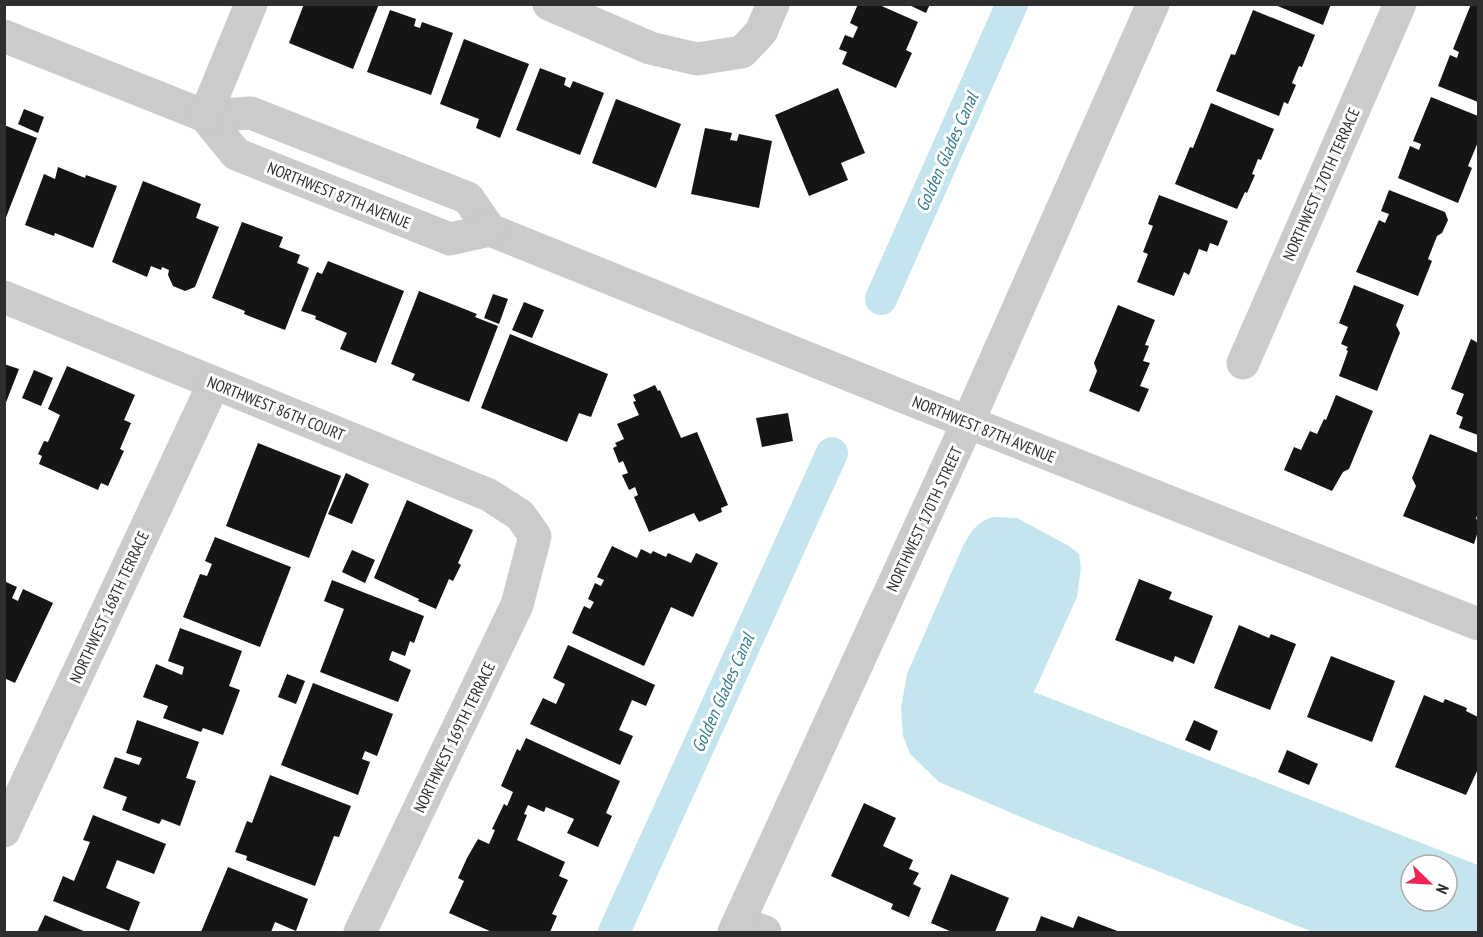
<svg xmlns="http://www.w3.org/2000/svg" width="1483" height="937" font-family="'PT Sans Narrow',sans-serif">
	<style>
		.water { fill: #c5e5ee; fill-rule: evenodd }
		.lines { fill: none; stroke-linecap: round; stroke-linejoin: round }
		.canal { stroke: #c5e5ee; stroke-width: 32 }
		.building { fill: #151515 }
		.minor { stroke: #cbcbcb; stroke-width: 33 }
		.labels { text-anchor: middle; stroke-width: 6; stroke-linejoin: round; paint-order: stroke }
		.street-label { font-size: 16px; fill: #2e2e2e; stroke: #fff }
		.water-label { font-size: 18px; font-style: italic; fill: #357b8e; stroke: #fff }
	</style>
	<rect width="100%" height="100%" fill="#fff"/>
	<path class="water" d="M993,517L1017,518L1069,546L1079,554L1081,568L1077,597L1034,692L1478,865V932H1313L1035,823L939,782L910,754L903,736L901,708L907,674L963,546C971,531 977,522 993,517ZM1411,865H1447V901H1411Z"/>
	<g class="lines">
		<g class="canal">
			<polyline points="881,299 1012,4"/>
			<polyline points="614,932 832,453"/>
		</g>
	</g>
	<g class="building">
		<polygon points="304,4 379,4 353,69 289,43"/>
		<polygon points="858,4 877,4 918,22 906,50 912,53 896,88 842,64 847,52 839,49 845,35 853,38 858,27 850,23"/>
		<polygon points="907,4 930,4 926,13"/>
		<polygon points="1273,4 1331,4 1323,25"/>
		<polygon points="1471,4 1478,6 1478,102 1438,86 1450,55 1457,58 1459,52 1453,49"/>
		<polygon points="390,10 416,19 414,26 420,28 422,22 453,33 431,95 367,72"/>
		<polygon points="1253,10 1315,35 1302,67 1299,66 1292,83 1296,85 1288,104 1284,102 1279,116 1216,91 1231,54 1235,55"/>
		<polygon points="464,39 529,64 500,138 476,128 479,119 440,104"/>
		<polygon points="540,68 566,78 564,85 570,88 573,81 604,93 580,155 516,130"/>
		<polygon points="838,88 865,153 841,163 848,180 809,196 775,115"/>
		<polygon points="1431,97 1478,116 1478,142 1468,166 1472,168 1458,203 1398,178 1410,146 1419,150 1421,144 1413,141"/>
		<polygon points="616,99 681,124 656,188 592,163"/>
		<polygon points="1211,103 1274,129 1261,160 1258,159 1252,174 1255,175 1247,193 1245,192 1237,209 1175,184 1190,147 1193,148"/>
		<polygon points="24,109 44,117 38,133 18,124"/>
		<polygon points="4,125 37,138 5,220 4,220"/>
		<polygon points="705,128 732,133 730,140 737,141 739,134 772,141 759,208 691,194"/>
		<polygon points="58,167 85,178 86,175 117,186 93,248 55,233 54,236 25,225 44,174 55,179"/>
		<polygon points="143,181 201,204 196,218 219,227 195,287 185,291 173,286 168,275 169,270 162,267 161,270 151,266 147,277 112,262"/>
		<polygon points="1389,190 1445,212 1448,220 1442,233 1437,236 1428,259 1432,261 1418,296 1356,272 1379,220 1385,223 1389,214 1381,211"/>
		<polygon points="1159,195 1228,221 1218,246 1210,243 1207,252 1199,249 1189,275 1184,272 1174,296 1137,282 1148,254 1143,252 1153,226 1148,224"/>
		<polygon points="242,222 283,237 279,247 300,255 297,263 309,268 285,330 244,314 245,311 212,298"/>
		<polygon points="328,261 404,291 376,363 340,349 347,333 315,319 316,316 301,311 317,272 322,274"/>
		<polygon points="1354,285 1404,305 1396,325 1400,333 1377,391 1339,376 1348,351 1346,350 1348,347 1341,344 1348,327 1339,323"/>
		<polygon points="419,291 477,314 475,317 498,326 469,402 412,380 415,374 391,364"/>
		<polygon points="493,294 508,299 499,324 484,318"/>
		<polygon points="524,302 544,310 532,338 512,330"/>
		<polygon points="1118,305 1155,320 1145,345 1149,346 1143,361 1150,363 1140,386 1149,389 1139,412 1089,391 1097,371 1094,363"/>
		<polygon points="510,334 608,374 591,417 579,413 567,442 481,408"/>
		<polygon points="1471,339 1478,343 1478,435 1459,428 1463,417 1456,414 1464,394 1451,389"/>
		<polygon points="4,364 19,369 5,405 4,405"/>
		<polygon points="67,366 135,395 124,420 131,423 120,449 124,451 108,486 101,483 98,490 39,464 42,456 38,454 44,441 48,442 60,415 48,409"/>
		<polygon points="34,370 53,378 41,406 22,398"/>
		<polygon points="655,385 658,391 660,390 681,438 697,432 728,505 721,508 722,512 699,522 694,513 649,532 634,497 638,495 635,487 629,490 622,475 628,473 623,461 619,463 613,448 617,446 615,443 624,439 617,424 639,415 633,402 636,401 633,395"/>
		<polygon points="1336,395 1373,411 1349,469 1343,472 1332,491 1284,470 1294,447 1301,450 1310,431 1317,434 1324,419 1326,420"/>
		<polygon points="788,413 793,441 762,447 756,418"/>
		<polygon points="1430,434 1478,453 1478,512 1476,519 1478,520 1478,531 1474,544 1403,516 1416,486 1412,478"/>
		<polygon points="258,443 341,476 309,558 226,526"/>
		<polygon points="346,473 369,484 352,524 328,514"/>
		<polygon points="407,500 473,530 458,563 461,565 453,581 449,579 436,609 418,601 419,599 374,578"/>
		<polygon points="215,537 291,567 260,647 183,617 200,574 207,576 212,564 205,561"/>
		<polygon points="612,546 637,558 641,549 651,554 653,551 666,557 668,553 691,563 696,553 718,563 693,617 671,607 644,666 572,633 584,606 590,609 594,602 588,599 595,583 601,586 604,580 597,577"/>
		<polygon points="352,550 375,560 365,583 342,572"/>
		<polygon points="1139,579 1172,592 1169,599 1213,616 1194,664 1175,656 1173,662 1115,640"/>
		<polygon points="332,580 424,616 414,643 410,641 405,656 392,651 389,660 411,670 398,702 320,672 344,609 324,601"/>
		<polygon points="4,581 17,587 12,598 18,601 23,589 53,603 15,683 4,678"/>
		<polygon points="1239,625 1269,638 1271,634 1296,644 1270,710 1214,688"/>
		<polygon points="180,628 242,651 229,686 240,690 223,735 203,728 201,732 163,718 168,706 143,697 156,664 182,675 184,667 168,661"/>
		<polygon points="568,645 655,685 646,706 632,700 619,730 633,736 620,765 530,724 543,698 556,704 565,684 553,678"/>
		<polygon points="1331,656 1395,681 1372,742 1307,717"/>
		<polygon points="287,674 305,681 296,704 278,697"/>
		<polygon points="313,683 393,714 377,756 365,751 362,759 370,762 358,795 281,765"/>
		<polygon points="1424,695 1443,703 1445,699 1467,708 1466,711 1478,717 1478,769 1466,795 1395,767"/>
		<polygon points="137,720 199,742 186,778 196,781 180,826 162,819 159,824 122,810 127,797 103,788 115,757 139,765 142,758 126,753"/>
		<polygon points="1194,720 1218,731 1210,751 1185,740"/>
		<polygon points="526,738 620,781 606,813 612,816 598,847 567,833 574,819 546,807 544,812 528,805 524,814 527,815 517,840 565,862 559,876 568,880 552,914 557,916 550,932 492,932 449,913 464,881 458,878 467,858 478,839 489,844 495,830 492,829 504,804 507,806 513,792 501,786 517,749 520,751"/>
		<polygon points="1287,750 1318,764 1309,785 1278,772"/>
		<polygon points="270,775 351,806 339,837 334,836 315,886 246,860 247,856 235,852 247,821 252,823"/>
		<polygon points="864,803 896,818 883,846 913,860 909,869 919,873 913,884 921,888 909,917 891,909 893,904 831,876"/>
		<polygon points="93,815 166,844 154,874 117,860 106,888 140,902 129,931 53,901 63,876 74,881 90,842 83,840"/>
		<polygon points="228,867 308,899 296,931 275,922 271,932 201,932"/>
		<polygon points="951,874 1009,898 995,932 952,932 931,923"/>
		<polygon points="45,915 86,932 37,932"/>
		<polygon points="1041,916 1073,928 1078,916 1120,932 1035,932"/>
	</g>
	<g class="lines">
		<g class="minor">
			<polyline points="549,4 650,48 697,59 742,52 761,32 773,4"/>
			<polyline points="4,36 205,116 251,113 468,198 490,230 909,399 1478,624"/>
			<polyline points="205,116 236,154 450,239 490,230"/>
			<polyline points="205,116 251,4"/>
			<polyline points="4,297 489,495 520,515 535,536 517,605 360,932"/>
			<polyline points="1243,363 1400,4"/>
			<polyline points="4,831 214,383"/>
			<polyline points="739,922 765,932"/>
			<polyline points="734,932 968,422 1153,4"/>
		</g>
	</g>
	<g class="labels">
		<g class="street-label">
			<text transform="translate(1321 184) rotate(-66)" y="6">NORTHWEST 170TH TERRACE</text>
			<text transform="translate(339 195) rotate(22)" y="6">NORTHWEST 87TH AVENUE</text>
			<text transform="translate(276 408) rotate(22)" y="6">NORTHWEST 86TH COURT</text>
			<text transform="translate(984 429) rotate(22)" y="6">NORTHWEST 87TH AVENUE</text>
			<text transform="translate(924 519) rotate(-65)" y="6">NORTHWEST 170TH STREET</text>
			<text transform="translate(109 607) rotate(-65)" y="6">NORTHWEST 168TH TERRACE</text>
			<text transform="translate(454 737) rotate(-64)" y="6">NORTHWEST 169TH TERRACE</text>
		</g>
		<g class="water-label">
			<text transform="translate(947 152) rotate(-66)" y="6">Golden Glades Canal</text>
			<text transform="translate(723 693) rotate(-66)" y="6">Golden Glades Canal</text>
		</g>
	</g>
	<rect width="1483" height="937" fill="none" stroke="#2e2e2e" stroke-width="12"/>
	<g transform="translate(1429 883) rotate(114)"><circle r="28" fill="#ffffff" stroke="#ababab" stroke-width="1.5"/>
	<path d="M0-4.5L10 22L0 15L-10 22Z" fill="#f02457"/>
	<text y="-9" font-size="16" font-weight="bold" text-anchor="middle" fill="#2e2e2e">N</text>
	</g>
</svg>
